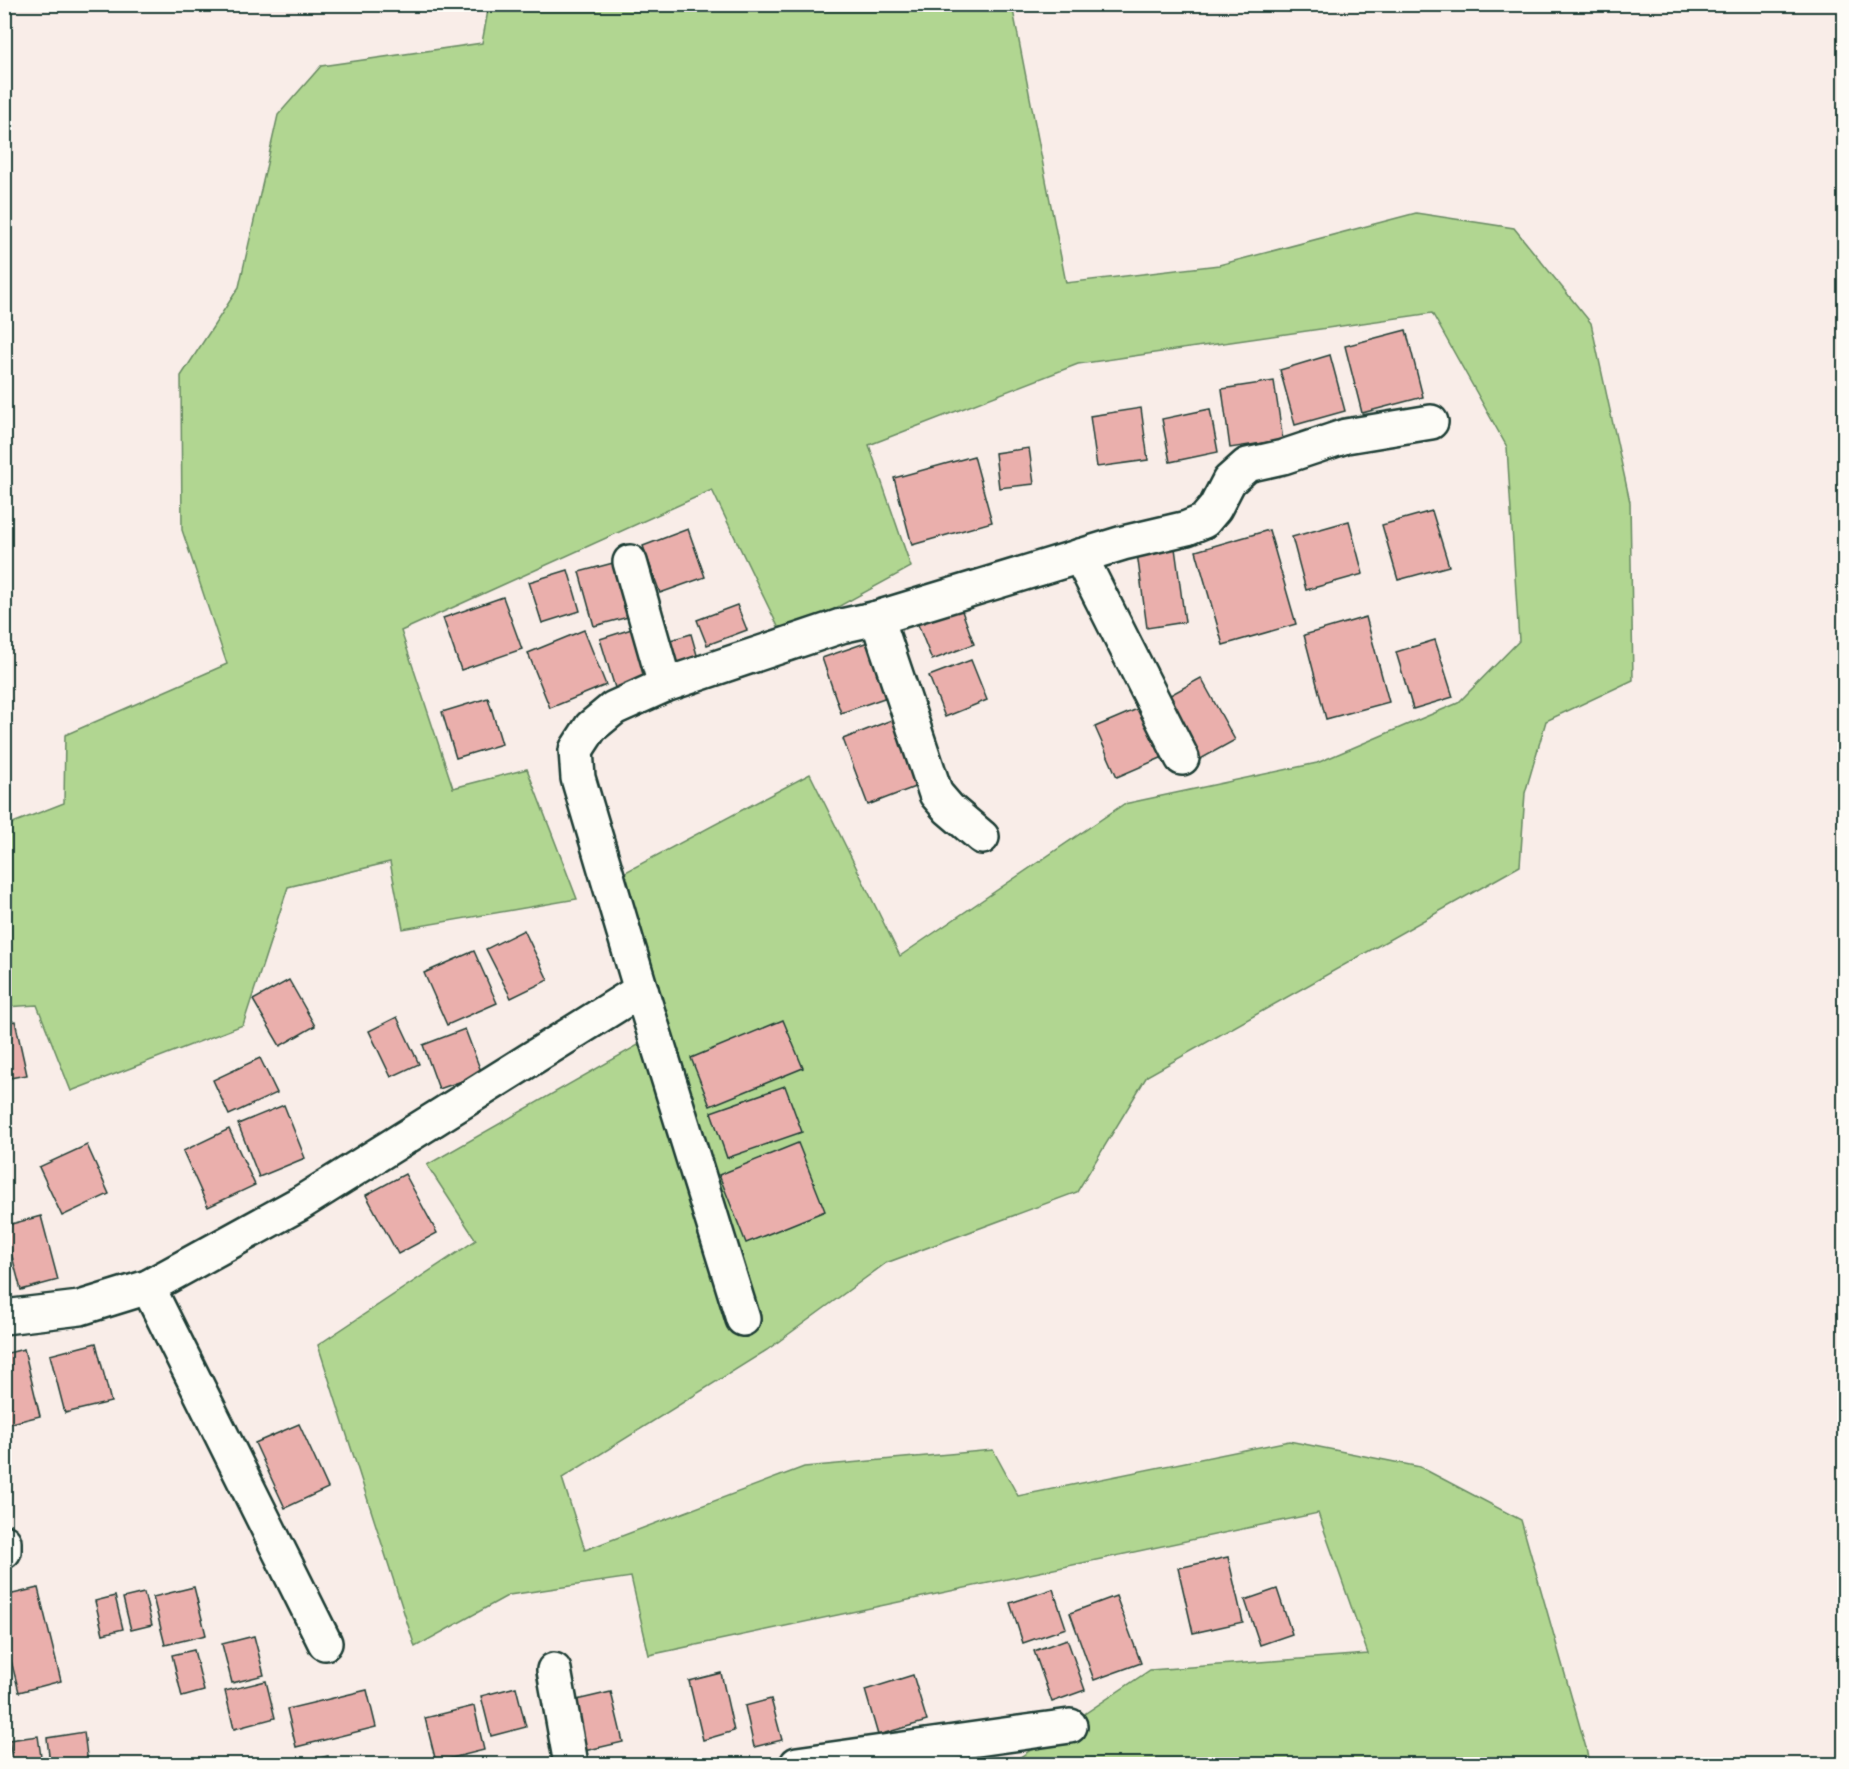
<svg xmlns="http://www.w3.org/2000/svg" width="1849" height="1769" font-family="Kalam,sans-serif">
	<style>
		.green { fill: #b1d691; stroke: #688a62; stroke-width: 1.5 }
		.building { fill: #eaafac; stroke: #1f3d34; stroke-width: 1.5 }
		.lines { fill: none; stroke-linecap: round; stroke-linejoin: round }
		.minor-casing { stroke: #1f3d34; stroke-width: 38 }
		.minor { stroke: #fdfcf7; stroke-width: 33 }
	</style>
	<rect width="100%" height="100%" fill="#f9ede8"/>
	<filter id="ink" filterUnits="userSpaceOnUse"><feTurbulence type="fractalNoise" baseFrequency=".0167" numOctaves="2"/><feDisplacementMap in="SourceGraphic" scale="12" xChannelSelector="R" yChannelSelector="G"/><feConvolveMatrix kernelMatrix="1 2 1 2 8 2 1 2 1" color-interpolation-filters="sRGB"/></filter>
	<g filter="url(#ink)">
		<polygon class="green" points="489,5 1012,5 1066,283 1219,265 1416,213 1514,228 1591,323 1630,502 1633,680 1546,721 1525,793 1520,866 1147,1076 1077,1192 886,1263 767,1350 562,1478 585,1550 804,1467 993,1450 1018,1496 1289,1441 1420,1467 1521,1520 1586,1748 1589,1764 1206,1764 1205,1763 1199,1764 1010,1764 1150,1670 1368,1654 1318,1513 649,1655 631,1577 509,1595 415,1647 318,1345 476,1240 427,1165 670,1027 618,876 810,774 900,956 1124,804 1317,763 1458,703 1519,641 1507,447 1432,313 1078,364 869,445 911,567 783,637 712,490 401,631 453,788 527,769 577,899 403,929 390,862 288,887 243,1025 71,1091 37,1005 5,1007 5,826 64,803 65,735 227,664 182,530 181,376 239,287 278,115 321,66 482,43"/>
		<g class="building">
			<polygon points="1406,330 1423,397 1362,413 1345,346"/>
			<polygon points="1330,355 1345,411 1295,425 1280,370"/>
			<polygon points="1274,381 1283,440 1230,448 1222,389"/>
			<polygon points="1141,408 1148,460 1097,467 1090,416"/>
			<polygon points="1210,409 1218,452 1170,462 1162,419"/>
			<polygon points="1029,448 1034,484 999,488 995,453"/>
			<polygon points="974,456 992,522 912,545 894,478"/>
			<polygon points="1432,511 1449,566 1398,580 1382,525"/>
			<polygon points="1349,521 1363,574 1306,590 1292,537"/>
			<polygon points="688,529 705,577 660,593 643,546"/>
			<polygon points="1269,530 1296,624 1223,645 1196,551"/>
			<polygon points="1175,548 1185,622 1147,628 1137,553"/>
			<polygon points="617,562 632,616 594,626 579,572"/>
			<polygon points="568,570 580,611 542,623 529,582"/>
			<polygon points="503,597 522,649 461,670 443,618"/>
			<polygon points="958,600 974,644 932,660 915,617"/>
			<polygon points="737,605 747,630 707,645 697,620"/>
			<polygon points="1366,617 1389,702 1326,719 1304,635"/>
			<polygon points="638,627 654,679 616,691 600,639"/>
			<polygon points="584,630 606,685 550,708 528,653"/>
			<polygon points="691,634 699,662 668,671 660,643"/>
			<polygon points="1435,640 1453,697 1413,709 1396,652"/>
			<polygon points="871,641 890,696 841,713 822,658"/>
			<polygon points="971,660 987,700 945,717 929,676"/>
			<polygon points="1201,678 1235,740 1197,761 1163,699"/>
			<polygon points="488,698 502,744 456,758 442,712"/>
			<polygon points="1149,704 1170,754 1117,777 1095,727"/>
			<polygon points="894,719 920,785 868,805 843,739"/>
			<polygon points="524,930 548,980 511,998 486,949"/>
			<polygon points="474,951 497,1003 447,1025 424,973"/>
			<polygon points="289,980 315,1026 280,1046 253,1000"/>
			<polygon points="397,1017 419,1064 391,1077 369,1031"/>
			<polygon points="783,1020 803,1068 710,1106 691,1058"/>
			<polygon points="15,1021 27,1075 4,1079 4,1023"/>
			<polygon points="465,1029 482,1074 439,1089 423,1045"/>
			<polygon points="260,1058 277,1093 229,1115 213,1080"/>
			<polygon points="785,1086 802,1132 727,1158 711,1112"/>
			<polygon points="284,1105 305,1158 259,1177 238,1124"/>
			<polygon points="229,1129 255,1185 208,1207 183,1151"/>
			<polygon points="798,1143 825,1211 746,1243 719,1175"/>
			<polygon points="87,1145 109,1194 62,1216 39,1167"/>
			<polygon points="405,1174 437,1233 398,1254 366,1195"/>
			<polygon points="41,1216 58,1280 21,1290 4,1226"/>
			<polygon points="96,1343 111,1402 65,1413 50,1355"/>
			<polygon points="24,1349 40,1416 4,1425 4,1354"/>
			<polygon points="299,1424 328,1488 285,1508 255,1443"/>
			<polygon points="1228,1557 1243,1622 1193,1633 1178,1568"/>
			<polygon points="194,1587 206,1635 165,1645 153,1597"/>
			<polygon points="38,1588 61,1681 19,1692 4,1633 4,1596"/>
			<polygon points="1053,1589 1066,1628 1023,1643 1010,1603"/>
			<polygon points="1277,1589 1292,1634 1260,1645 1245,1600"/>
			<polygon points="144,1593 152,1625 131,1630 123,1598"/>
			<polygon points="115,1596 123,1629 103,1634 95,1601"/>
			<polygon points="1116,1596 1141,1663 1094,1680 1070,1613"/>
			<polygon points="254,1636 264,1675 232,1683 222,1644"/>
			<polygon points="1067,1639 1085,1690 1052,1702 1034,1651"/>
			<polygon points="194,1650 204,1691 182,1697 172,1655"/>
			<polygon points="721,1673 734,1731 703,1740 689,1681"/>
			<polygon points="913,1675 927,1721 878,1735 865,1690"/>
			<polygon points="266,1681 275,1718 234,1729 225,1691"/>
			<polygon points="516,1687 526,1727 491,1736 481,1696"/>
			<polygon points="367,1690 376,1727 296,1747 287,1709"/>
			<polygon points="611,1692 623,1742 584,1751 572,1701"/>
			<polygon points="771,1699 782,1740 754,1747 745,1706"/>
			<polygon points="474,1706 484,1750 436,1762 425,1718"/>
			<polygon points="84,1732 88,1764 50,1764 47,1738"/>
			<polygon points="38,1736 42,1764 13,1764 9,1740"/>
			<polygon points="328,1756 330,1764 294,1764"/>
		</g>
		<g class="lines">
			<g class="minor-casing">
				<g id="minor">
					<polyline points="1080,556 1182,758"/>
					<polyline points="630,562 665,685"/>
					<polyline points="877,618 936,794 949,809 982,837"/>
					<polyline points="148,1287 325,1643"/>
					<polyline points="4,1317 80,1308 148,1287 299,1204 641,990"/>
					<polyline points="743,1319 641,990 578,778 576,750 591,727 614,708 665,685 841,626 877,618 1123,543 1187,528 1204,521 1215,508 1229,481 1247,465 1283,457 1346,436 1431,422"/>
					<polyline points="4,1542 4,1551"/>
					<polyline points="554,1670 571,1764"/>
					<polyline points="797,1764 1070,1726"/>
				</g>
			</g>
			<use href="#minor" class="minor"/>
		</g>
	</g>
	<rect width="1849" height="1769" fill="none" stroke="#fdfcf7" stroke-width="24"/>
	<rect x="12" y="12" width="1825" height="1745" fill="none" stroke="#1f3d34" stroke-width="2" filter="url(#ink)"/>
</svg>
